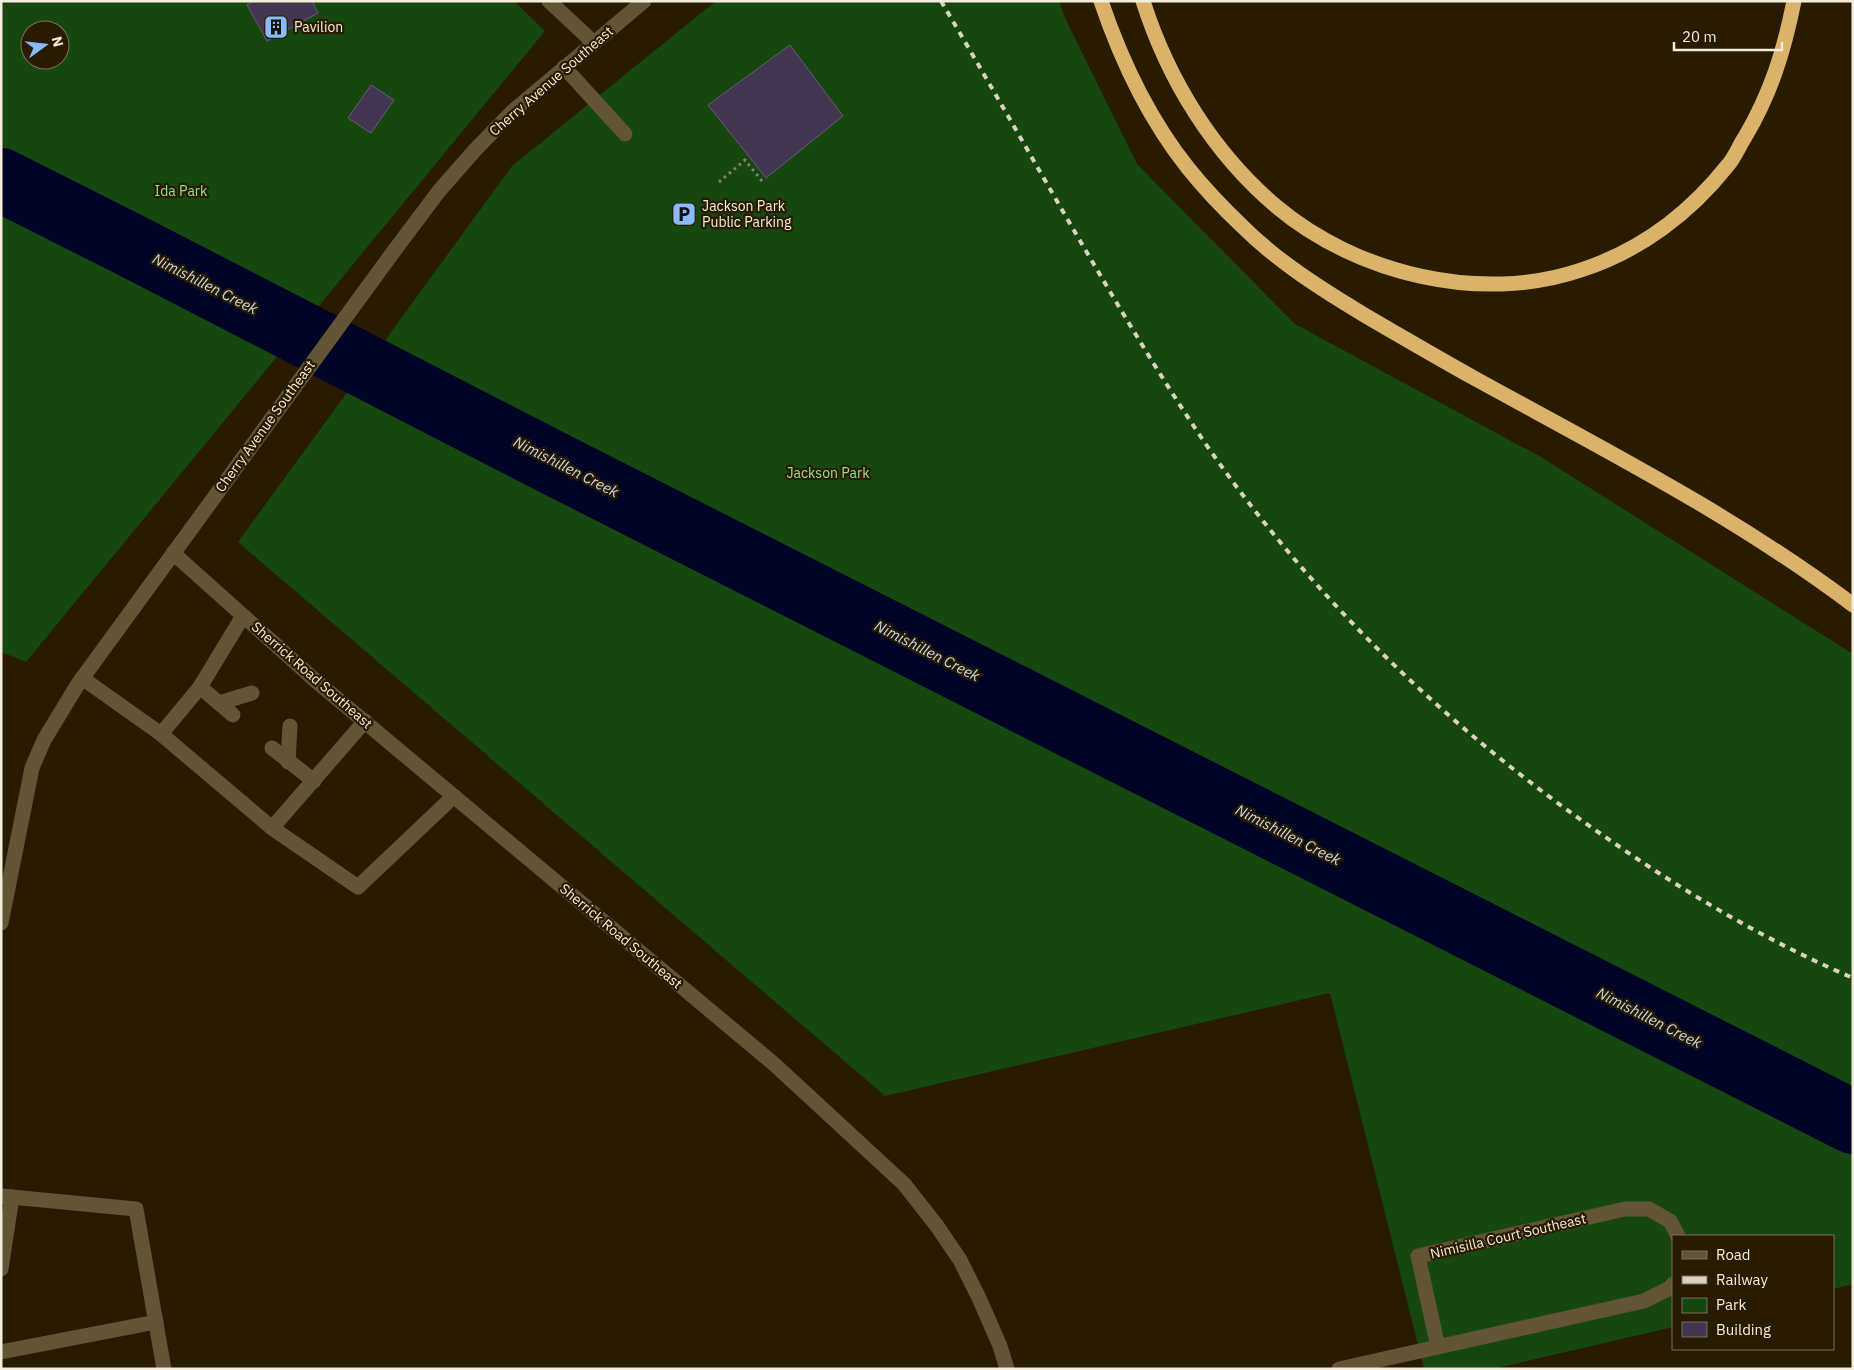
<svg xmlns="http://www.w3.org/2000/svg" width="1854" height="1370" font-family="'IBM Plex Sans',sans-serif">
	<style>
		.green { fill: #15470f; fill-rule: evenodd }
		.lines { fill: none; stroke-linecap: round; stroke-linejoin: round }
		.river { stroke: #000528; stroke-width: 64 }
		.building { fill: #423651; stroke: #695c7a }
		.path { stroke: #8c826b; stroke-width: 3; stroke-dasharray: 2.5 4; stroke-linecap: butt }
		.lane { stroke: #635436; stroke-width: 15 }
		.street { stroke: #635436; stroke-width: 15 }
		.secondary { stroke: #635436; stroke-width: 15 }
		.highway { stroke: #dab269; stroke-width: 15 }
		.rail { stroke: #dad1be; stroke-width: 4; stroke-dasharray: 6 6; stroke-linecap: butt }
		.labels { text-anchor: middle; stroke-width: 4.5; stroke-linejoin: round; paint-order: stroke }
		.poi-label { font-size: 14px; fill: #f5eddb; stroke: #281b00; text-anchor: start }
		.street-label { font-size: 14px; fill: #f5eddb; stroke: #281b00 }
		.park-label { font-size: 14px; fill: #8ee782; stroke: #281b00 }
		.water-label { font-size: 15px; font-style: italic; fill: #c9d8ec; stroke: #281b00 }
	</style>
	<rect width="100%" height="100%" fill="#281b00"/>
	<g class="green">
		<path d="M1,1H514L545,31L26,662L1,652ZM30,30H60V60H30Z"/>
		<polygon points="716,1 1059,1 1065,18 1137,164 1295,324 1541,457 1853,654 1853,1284 1833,1289 1833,1236 1673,1236 1673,1327 1493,1369 1424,1369 1330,993 885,1096 238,542 512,166"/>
	</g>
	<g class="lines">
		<polyline class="river" points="1,180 126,243 565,469 1853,1122"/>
	</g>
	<g class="building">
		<polygon points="254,1 312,1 318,13 267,41 247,5"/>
		<polygon points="790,45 843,116 766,178 708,105"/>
		<polygon points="371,85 394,100 371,133 348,118"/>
	</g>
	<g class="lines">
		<polyline class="path" points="719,182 745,160 762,181"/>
		<g class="lane">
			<polyline points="564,67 625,134"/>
			<polyline points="82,678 161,734 272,828 365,721"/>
			<polyline points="200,687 233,715"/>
			<polyline points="219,703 252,693"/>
			<polyline points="161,734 200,687 243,616"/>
			<polyline points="272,748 314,781"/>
			<polyline points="288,762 290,726"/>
			<polyline points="272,828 358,887 454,796"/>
			<polyline points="1,1196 136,1209 164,1369"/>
			<polyline points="1,1269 12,1197"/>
			<polyline points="1,1352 156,1322"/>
		</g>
		<g class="street">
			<polyline points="549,1 593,42"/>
			<polyline points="1438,1347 1418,1256 1625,1209 1649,1209 1670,1221 1678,1236"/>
			<polyline points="1339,1369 1644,1301 1670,1288 1673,1284"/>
		</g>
		<g class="secondary">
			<polyline points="173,553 316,681 774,1064 904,1184 937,1226 960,1260 979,1298 1000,1346 1007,1369"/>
			<polyline points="1,923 32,768 44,740 78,684 391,255 439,191 475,150 512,112 644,1"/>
		</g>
		<g class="highway">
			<path d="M1101,1C1121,60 1149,119 1188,168C1204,188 1223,208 1242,226C1278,262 1323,290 1366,316C1402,337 1438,358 1474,378C1603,449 1735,516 1853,605"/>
			<path d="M1143,1C1168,80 1214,154 1277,207C1357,274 1481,304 1581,270C1640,251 1690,213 1728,165C1735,157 1739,146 1745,137C1771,93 1784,51 1794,1"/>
		</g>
		<path class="rail" d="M941,1C983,72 1024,144 1065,215C1110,292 1155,369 1205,443C1316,603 1453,733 1614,843C1689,895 1769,942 1853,978"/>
	</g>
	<defs>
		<g id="building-square" transform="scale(1.25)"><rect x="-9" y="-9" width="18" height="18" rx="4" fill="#89bafc" stroke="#281b00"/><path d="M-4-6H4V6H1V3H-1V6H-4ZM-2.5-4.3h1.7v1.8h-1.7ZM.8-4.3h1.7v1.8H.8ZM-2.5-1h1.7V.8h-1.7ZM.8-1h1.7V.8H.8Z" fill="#111"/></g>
		<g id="parking-square" transform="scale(1.25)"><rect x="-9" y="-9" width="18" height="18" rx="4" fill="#89bafc" stroke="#281b00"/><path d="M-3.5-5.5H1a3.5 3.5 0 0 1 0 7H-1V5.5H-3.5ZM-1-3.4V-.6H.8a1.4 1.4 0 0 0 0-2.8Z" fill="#111"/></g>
	</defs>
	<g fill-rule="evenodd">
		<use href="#building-square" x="276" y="27"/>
		<use href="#parking-square" x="684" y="214"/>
	</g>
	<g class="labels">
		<g class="poi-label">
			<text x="294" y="32">Pavilion</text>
			<text x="702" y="211">Jackson Park<tspan x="702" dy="16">Public Parking</tspan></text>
		</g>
		<g class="street-label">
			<text transform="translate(551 81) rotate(-41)" y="5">Cherry Avenue Southeast</text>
			<text transform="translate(265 426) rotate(-54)" y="5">Cherry Avenue Southeast</text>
			<text transform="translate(312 675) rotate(41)" y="5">Sherrick Road Southeast</text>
			<text transform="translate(621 936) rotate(40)" y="5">Sherrick Road Southeast</text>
			<text transform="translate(1508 1236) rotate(-13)" y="5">Nimisilla Court Southeast</text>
		</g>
		<g class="park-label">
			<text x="181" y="196">Ida Park</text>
			<text x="828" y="478">Jackson Park</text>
		</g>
		<g class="water-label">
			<text transform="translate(205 284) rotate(27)" y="5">Nimishillen Creek</text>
			<text transform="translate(566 467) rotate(27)" y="5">Nimishillen Creek</text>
			<text transform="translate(927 651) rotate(27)" y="5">Nimishillen Creek</text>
			<text transform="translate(1288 835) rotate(27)" y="5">Nimishillen Creek</text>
			<text transform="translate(1649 1018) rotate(27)" y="5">Nimishillen Creek</text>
		</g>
	</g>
	<rect width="1854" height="1370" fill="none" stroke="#f5eddb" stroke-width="5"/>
	<rect x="1672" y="1235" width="162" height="115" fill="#281b00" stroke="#7a6f58"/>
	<rect x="1682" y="1251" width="25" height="8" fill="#635436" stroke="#7a6f58"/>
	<text x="1716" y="1260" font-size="15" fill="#f5eddb">Road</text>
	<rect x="1682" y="1276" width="25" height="8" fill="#dad1be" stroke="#7a6f58"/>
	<text x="1716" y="1285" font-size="15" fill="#f5eddb">Railway</text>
	<rect x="1682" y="1298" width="25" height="15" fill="#15470f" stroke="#7a6f58"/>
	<text x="1716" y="1310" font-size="15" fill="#f5eddb">Park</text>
	<rect x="1682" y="1322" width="25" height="15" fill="#423651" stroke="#7a6f58"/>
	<text x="1716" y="1335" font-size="15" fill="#f5eddb">Building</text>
	<g transform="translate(45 45) rotate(75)"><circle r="24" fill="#281b00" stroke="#7a6f58"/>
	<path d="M0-4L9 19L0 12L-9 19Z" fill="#89bafc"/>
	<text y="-8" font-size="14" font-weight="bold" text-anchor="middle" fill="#f5eddb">N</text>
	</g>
	<path d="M1674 42v8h108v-8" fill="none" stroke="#f5eddb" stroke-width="2.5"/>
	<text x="1682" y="42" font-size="15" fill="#f5eddb" stroke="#281b00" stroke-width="4" paint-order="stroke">20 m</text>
</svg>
